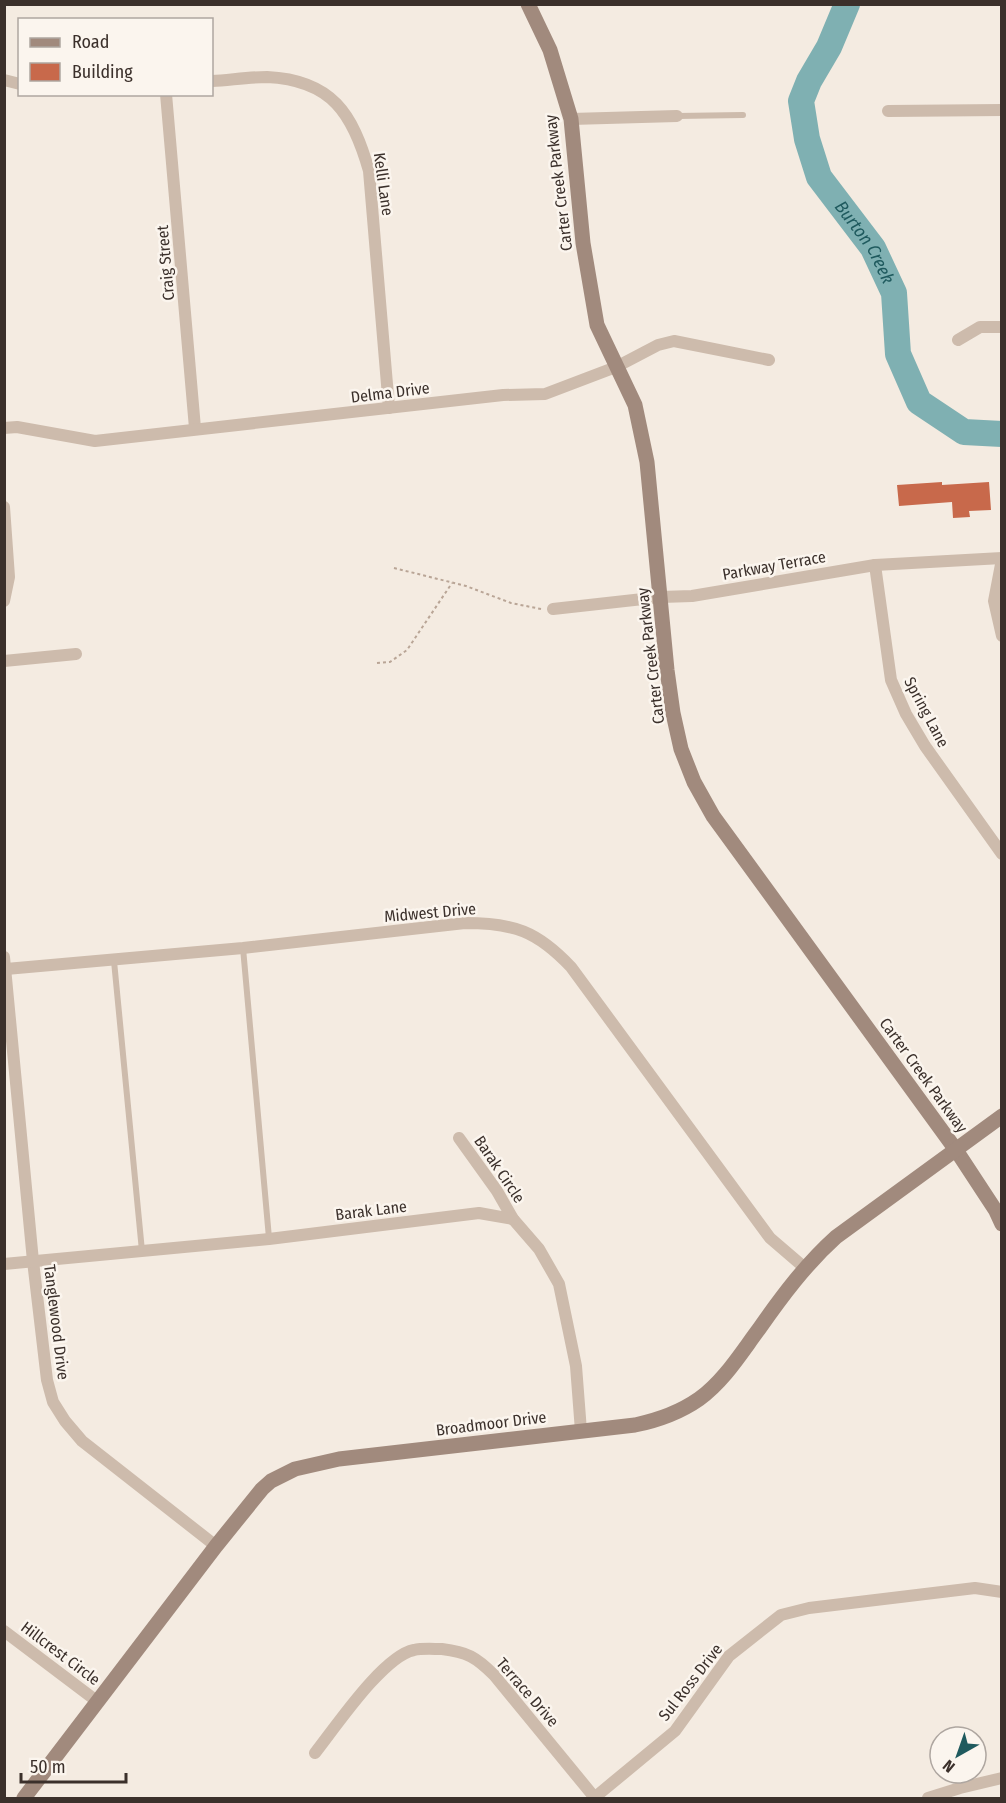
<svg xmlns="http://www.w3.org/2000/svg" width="1006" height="1803" font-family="'Fira Sans Condensed',sans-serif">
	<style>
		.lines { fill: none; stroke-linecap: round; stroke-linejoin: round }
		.river { stroke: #7fb0b2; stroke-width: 26 }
		.building { fill: #c8694b }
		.path { stroke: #b9a596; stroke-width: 2; stroke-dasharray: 3 3; stroke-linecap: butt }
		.lane { stroke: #cdbbac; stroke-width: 6 }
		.street { stroke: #cdbbac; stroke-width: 12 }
		.secondary { stroke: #a18a7d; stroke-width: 15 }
		.labels { text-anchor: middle; stroke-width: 5; stroke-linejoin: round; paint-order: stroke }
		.street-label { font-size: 16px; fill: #3b302b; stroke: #fbf5ee }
		.water-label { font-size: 18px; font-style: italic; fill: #1f5a5e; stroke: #fbf5ee }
	</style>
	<rect width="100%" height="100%" fill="#f4ebe1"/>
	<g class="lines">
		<path class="river" id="s1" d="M847,4L829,47L809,81L801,101L807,139L819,177L873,248L894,293L898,354L919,402L964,432L1002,434"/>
	</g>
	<polygon class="building" points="942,482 942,485 989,482 991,510 969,511 970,517 953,518 952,502 899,506 897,485"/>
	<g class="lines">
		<g class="path">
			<polyline points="394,568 466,586 511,603 541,609"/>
			<polyline points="377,663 390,662 407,650 452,583"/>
		</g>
		<g class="lane">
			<polyline points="677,116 743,115"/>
			<polyline points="243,948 269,1238"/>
			<polyline points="114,961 142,1251"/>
		</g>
		<g class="street">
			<polyline points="4,80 20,84"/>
			<path d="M212,81C230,80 249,77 267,77C332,80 353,114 369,171L389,408"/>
			<polyline points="166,94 195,428"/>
			<polyline points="888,111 1002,110"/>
			<polyline points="571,119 677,116"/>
			<polyline points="958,340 980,327 1002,327"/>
			<polyline points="4,428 17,427 95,441 503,395 545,394 616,367 658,345 674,341 769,360"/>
			<polyline points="4,507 9,577 4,601"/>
			<polyline points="1002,559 994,601 1002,636"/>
			<polyline points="875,565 891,680 906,714 925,746 1002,854"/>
			<polyline points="553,609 661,597 692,596 875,565 1002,558"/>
			<polyline points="4,661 76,654"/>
			<polyline points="4,957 33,1261 47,1380 53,1402 65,1421 82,1441 216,1546"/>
			<path d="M6,969L243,948L465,923C514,923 537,931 571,967L770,1238L805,1268"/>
			<polyline points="459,1138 497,1191 513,1219 539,1249 559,1284 576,1366 581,1431"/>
			<polyline points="4,1264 269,1239 479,1213 513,1219"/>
			<polyline points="4,1631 98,1702"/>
			<path d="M315,1753C335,1728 383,1656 414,1650C422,1648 433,1649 442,1649C467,1652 476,1657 494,1675L595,1798"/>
			<polyline points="594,1798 675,1731 729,1656 781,1615 809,1608 975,1588 1002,1592"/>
			<polyline points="928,1798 960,1788 1002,1778"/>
		</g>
		<g class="secondary">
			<polyline points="528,4 550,50 571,119 583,243 597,325 635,405 647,462 667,670 673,713 681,749 694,782 713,816 956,1150 996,1211 1002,1224"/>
			<path d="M24,1798L216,1546L262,1489L271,1481L295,1469L339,1459L635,1425C659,1420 679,1413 699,1399C724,1381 741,1353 759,1329C782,1296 806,1264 836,1237L1002,1116"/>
		</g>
	</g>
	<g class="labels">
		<g class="street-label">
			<text transform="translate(558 183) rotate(-97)" y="6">Carter Creek Parkway</text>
			<text transform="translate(384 184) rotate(82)" y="6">Kelli Lane</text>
			<text transform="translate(165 263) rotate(-95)" y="6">Craig Street</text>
			<text transform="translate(390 392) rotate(-7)" y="6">Delma Drive</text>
			<text transform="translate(774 565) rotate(-10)" y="6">Parkway Terrace</text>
			<text transform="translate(650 656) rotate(-97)" y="6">Carter Creek Parkway</text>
			<text transform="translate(927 712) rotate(62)" y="6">Spring Lane</text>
			<text transform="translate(430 912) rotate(-5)" y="6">Midwest Drive</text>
			<text transform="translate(924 1075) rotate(54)" y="6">Carter Creek Parkway</text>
			<text transform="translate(500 1169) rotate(56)" y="6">Barak Circle</text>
			<text transform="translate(371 1210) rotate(-7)" y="6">Barak Lane</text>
			<text transform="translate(57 1322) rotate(83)" y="6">Tanglewood Drive</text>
			<text transform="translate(491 1423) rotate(-7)" y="6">Broadmoor Drive</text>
			<text transform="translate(61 1653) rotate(37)" y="6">Hillcrest Circle</text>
			<text transform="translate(690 1682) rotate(-52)" y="6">Sul Ross Drive</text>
			<text transform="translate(528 1692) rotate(49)" y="6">Terrace Drive</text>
		</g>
		<g class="water-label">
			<text dy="6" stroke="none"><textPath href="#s1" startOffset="266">Burton Creek</textPath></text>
		</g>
	</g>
	<rect width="1006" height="1803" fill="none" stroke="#3b302b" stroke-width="12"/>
	<rect x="18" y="18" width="195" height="78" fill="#fbf5ee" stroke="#aea6a0" stroke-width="1.5"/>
	<rect x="30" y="38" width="30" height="9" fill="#a18a7d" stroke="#aea6a0" stroke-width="1.5"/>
	<text x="72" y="48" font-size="18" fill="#3b302b">Road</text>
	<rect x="30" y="63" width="30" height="18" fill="#c8694b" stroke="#aea6a0" stroke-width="1.5"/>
	<text x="72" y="78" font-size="18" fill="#3b302b">Building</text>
	<g transform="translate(958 1755) rotate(220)"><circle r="28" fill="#fbf5ee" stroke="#aea6a0" stroke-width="1.5"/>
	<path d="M0-4.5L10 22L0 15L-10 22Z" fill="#1f5a5e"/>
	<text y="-9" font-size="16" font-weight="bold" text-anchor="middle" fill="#3b302b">N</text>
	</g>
	<path d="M21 1773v9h105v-9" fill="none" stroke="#3b302b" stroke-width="3"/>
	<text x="30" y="1773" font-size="18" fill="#3b302b" stroke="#fbf5ee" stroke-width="4.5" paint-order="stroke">50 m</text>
</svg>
